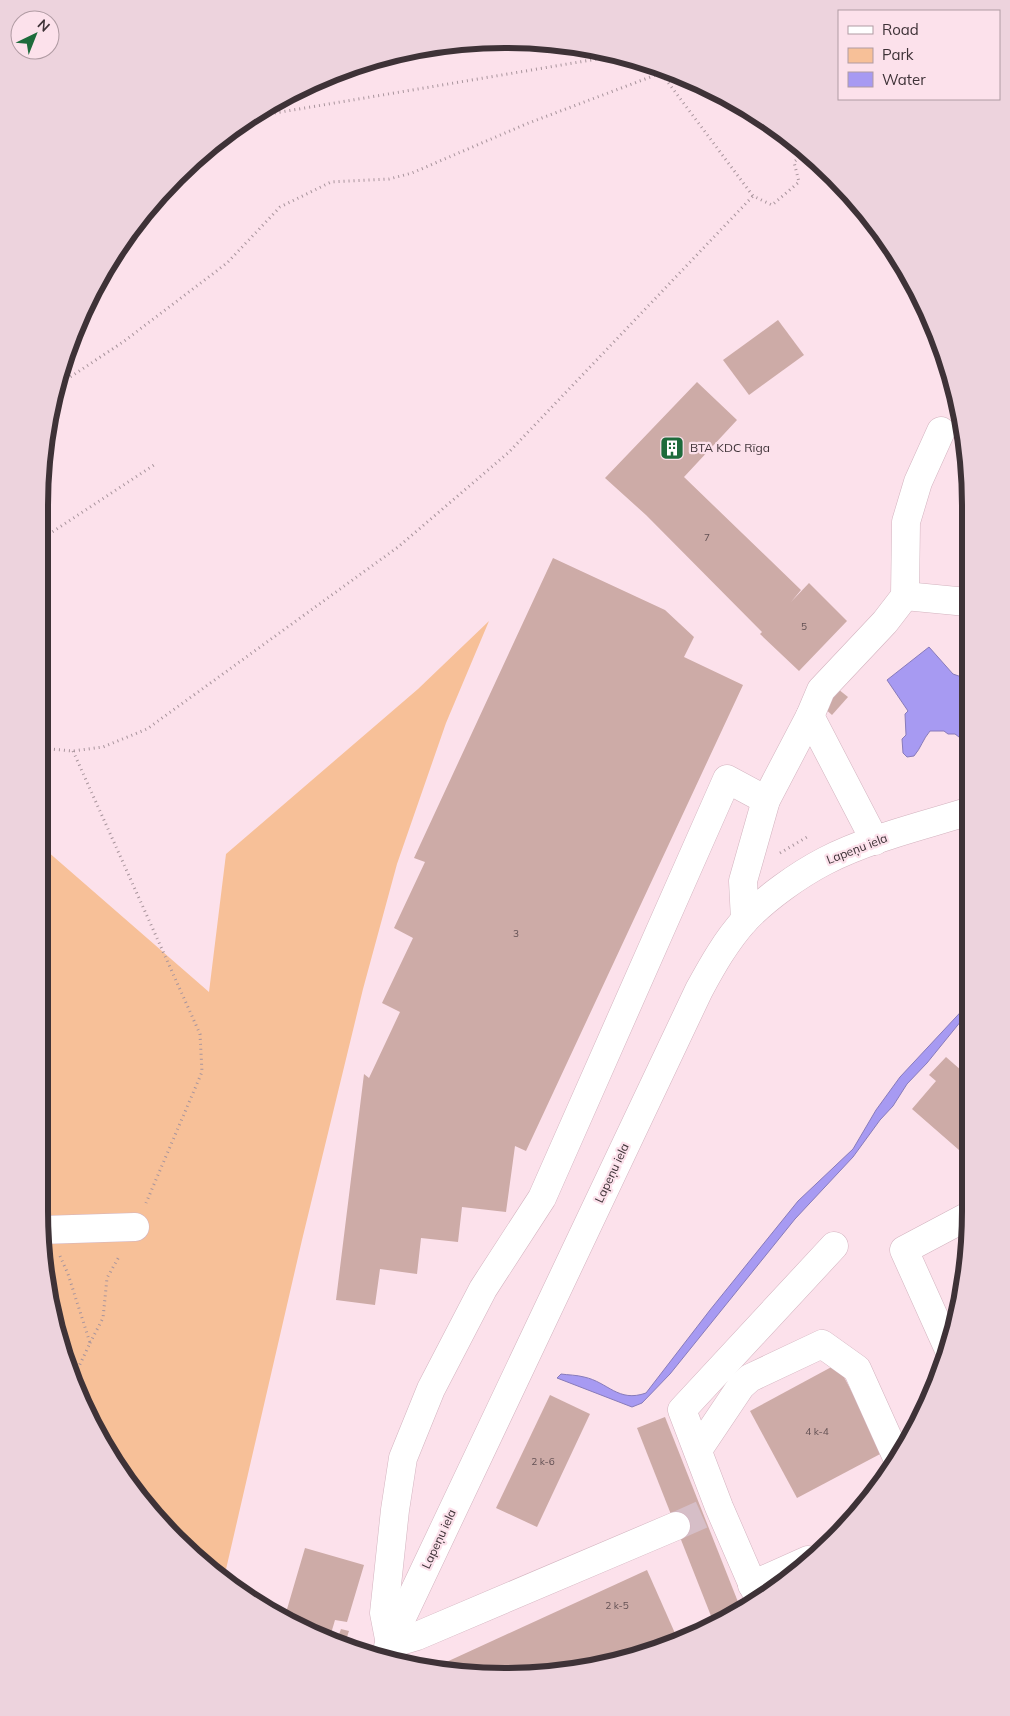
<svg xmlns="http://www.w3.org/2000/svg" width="1010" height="1716" font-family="Mulish,sans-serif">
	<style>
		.green { fill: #f7c098 }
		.water { fill: #a79af2; stroke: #887bba }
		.building { fill: #cdaba7 }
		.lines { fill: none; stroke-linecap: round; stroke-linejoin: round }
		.minor-tunnel { stroke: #d6bec7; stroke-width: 28; stroke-dasharray: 28 14; stroke-linecap: butt }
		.minor-casing { stroke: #d3b3bf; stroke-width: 29 }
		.path { stroke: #a8949c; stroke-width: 3; stroke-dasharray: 1 4; stroke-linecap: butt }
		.minor { stroke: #fff; stroke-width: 28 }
		.labels { text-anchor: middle; stroke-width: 4.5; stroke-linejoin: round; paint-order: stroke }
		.number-label { font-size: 10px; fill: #625053 }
		.poi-label { font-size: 12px; fill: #3e3237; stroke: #fce1eb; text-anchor: start }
		.street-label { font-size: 12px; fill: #3e3237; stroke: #fce1eb }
		.rim { fill: none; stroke: #3e3237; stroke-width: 6 }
	</style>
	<rect width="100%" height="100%" fill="#fce1eb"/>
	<polygon class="green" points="489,621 446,723 397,864 363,989 302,1240 224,1578 135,1495 63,1361 39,1211 39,844 209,992 226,854 418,689"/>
	<g class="water">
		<path d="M929,647L953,674L970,680V732L966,737H959L955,734H948L944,731H930C923,739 921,748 914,756L907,757L903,753L902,739L906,735L905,714L908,711L887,680Z"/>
		<path d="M970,1002V1010L927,1063L907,1084L893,1106L880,1120L853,1157L795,1219L670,1374L642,1403L632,1407L557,1378L561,1374C568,1375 577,1375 584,1377C608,1382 618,1403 646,1393L710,1310L798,1201L853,1149L876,1110L900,1077Z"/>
	</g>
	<g class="building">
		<polygon points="778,320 804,355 749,395 723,360"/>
		<polygon points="697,382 737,420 684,477 801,590 791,602 809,583 847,621 799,671 760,634 762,632 646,515 605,478"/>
		<polygon points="553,558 665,610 694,637 684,657 743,685 526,1151 515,1146 506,1212 462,1207 458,1242 421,1238 417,1274 380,1269 375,1305 336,1300 364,1074 369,1078 400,1012 382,1003 413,938 394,928 425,862 414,858"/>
		<polygon points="838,689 848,697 832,715 823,707"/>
		<polygon points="970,1034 970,1055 960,1045"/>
		<polygon points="946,1057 970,1078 970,1137 959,1150 912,1109 936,1081 929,1075"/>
		<polygon points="837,1364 884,1452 797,1498 750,1411"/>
		<polygon points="550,1395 590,1414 537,1527 496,1508"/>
		<polygon points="665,1417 740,1607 713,1621 637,1428"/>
		<polygon points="305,1548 364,1565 347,1622 335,1620 330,1637 285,1616"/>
		<polygon points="647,1570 678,1640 655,1652 505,1677 445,1669 442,1664"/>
		<polygon points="341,1629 349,1631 345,1643 337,1640"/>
	</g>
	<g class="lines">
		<polyline class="minor-tunnel" points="676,1526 703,1514"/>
		<g class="minor-casing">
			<g id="minor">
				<polyline points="905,596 967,602 970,600"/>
				<polyline points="810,716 875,841"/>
				<polyline points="745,920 743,881 766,800 810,716 821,690 885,622 905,596 906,522 918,482 941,431"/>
				<polyline points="42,1230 135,1227"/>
				<polyline points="949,1350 904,1250 970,1215"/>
				<polyline points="698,1450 741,1386 750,1378 822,1344 857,1369 898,1460"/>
				<polyline points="676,1526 417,1636 390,1644 384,1613 395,1510 403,1458 431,1389 483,1289 542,1198 727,779 766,800"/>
				<polyline points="752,1585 808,1560"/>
				<polyline points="758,1597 719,1507 682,1410 834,1246"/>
				<path d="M388,1647L699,990C712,966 726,941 745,920C766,898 798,875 825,861C870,838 922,826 970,811"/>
			</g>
		</g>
		<g class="path">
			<polyline points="650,64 661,73"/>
			<polyline points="245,118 621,55"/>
			<polyline points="58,385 123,342 227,263 280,207 331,182 389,179 412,173 526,124 661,73 753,196 772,205 799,182 794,162 806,152"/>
			<polyline points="40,540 154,465"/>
			<polyline points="39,748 73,751 103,747 147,729 398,547 509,452 753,196"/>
			<polyline points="73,751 200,1034 202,1072 146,1203"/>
			<polyline points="780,853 807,837"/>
			<polyline points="60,1256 68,1274 90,1343 73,1379"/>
			<polyline points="90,1343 103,1318 107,1278 120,1255"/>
		</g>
		<use href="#minor" class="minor"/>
	</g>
	<defs>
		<g id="building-square" transform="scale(1.25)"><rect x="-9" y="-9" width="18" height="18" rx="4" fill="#1d6b3b" stroke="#fce1eb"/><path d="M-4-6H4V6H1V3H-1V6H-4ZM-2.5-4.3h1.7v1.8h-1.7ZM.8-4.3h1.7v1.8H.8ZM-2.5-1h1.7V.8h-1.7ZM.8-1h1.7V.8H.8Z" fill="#fff"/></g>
	</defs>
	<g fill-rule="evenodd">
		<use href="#building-square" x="672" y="448"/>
	</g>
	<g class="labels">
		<g class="number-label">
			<text x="707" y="541">7</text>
			<text x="804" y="630">5</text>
			<text x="516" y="937">3</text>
			<text x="817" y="1435">4 k-4</text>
			<text x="543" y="1465">2 k-6</text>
			<text x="617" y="1609">2 k-5</text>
		</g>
		<g class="poi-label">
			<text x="690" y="452">BTA KDC Rīga</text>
		</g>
		<g class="street-label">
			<text transform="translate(857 849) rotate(-21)" y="4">Lapeņu iela</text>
			<text transform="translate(612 1173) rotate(-65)" y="4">Lapeņu iela</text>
			<text transform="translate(439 1539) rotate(-65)" y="4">Lapeņu iela</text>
		</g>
	</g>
	<path d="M0 0H1010V1716H0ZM505 48H505A457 457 0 0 1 962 505V1211A457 457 0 0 1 505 1668H505A457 457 0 0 1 48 1211V505A457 457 0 0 1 505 48Z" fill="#edd3dd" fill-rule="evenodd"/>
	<path class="rim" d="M505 48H505A457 457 0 0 1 962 505V1211A457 457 0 0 1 505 1668H505A457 457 0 0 1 48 1211V505A457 457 0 0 1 505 48Z"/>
	<rect x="838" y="10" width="162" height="90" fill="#fce1eb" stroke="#b09ba3"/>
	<rect x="848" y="26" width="25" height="8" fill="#ffffff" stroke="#b09ba3"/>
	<text x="882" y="35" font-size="15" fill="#3e3237">Road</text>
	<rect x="848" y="48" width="25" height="15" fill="#f7c098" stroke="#b09ba3"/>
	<text x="882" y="60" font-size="15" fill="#3e3237">Park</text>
	<rect x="848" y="72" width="25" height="15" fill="#a79af2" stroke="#b09ba3"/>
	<text x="882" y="85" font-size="15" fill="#3e3237">Water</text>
	<g transform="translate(35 35) rotate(43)"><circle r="24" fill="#fce1eb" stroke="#b09ba3"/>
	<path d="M0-4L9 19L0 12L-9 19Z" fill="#1d6b3b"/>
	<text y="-8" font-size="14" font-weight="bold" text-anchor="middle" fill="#3e3237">N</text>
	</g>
</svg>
